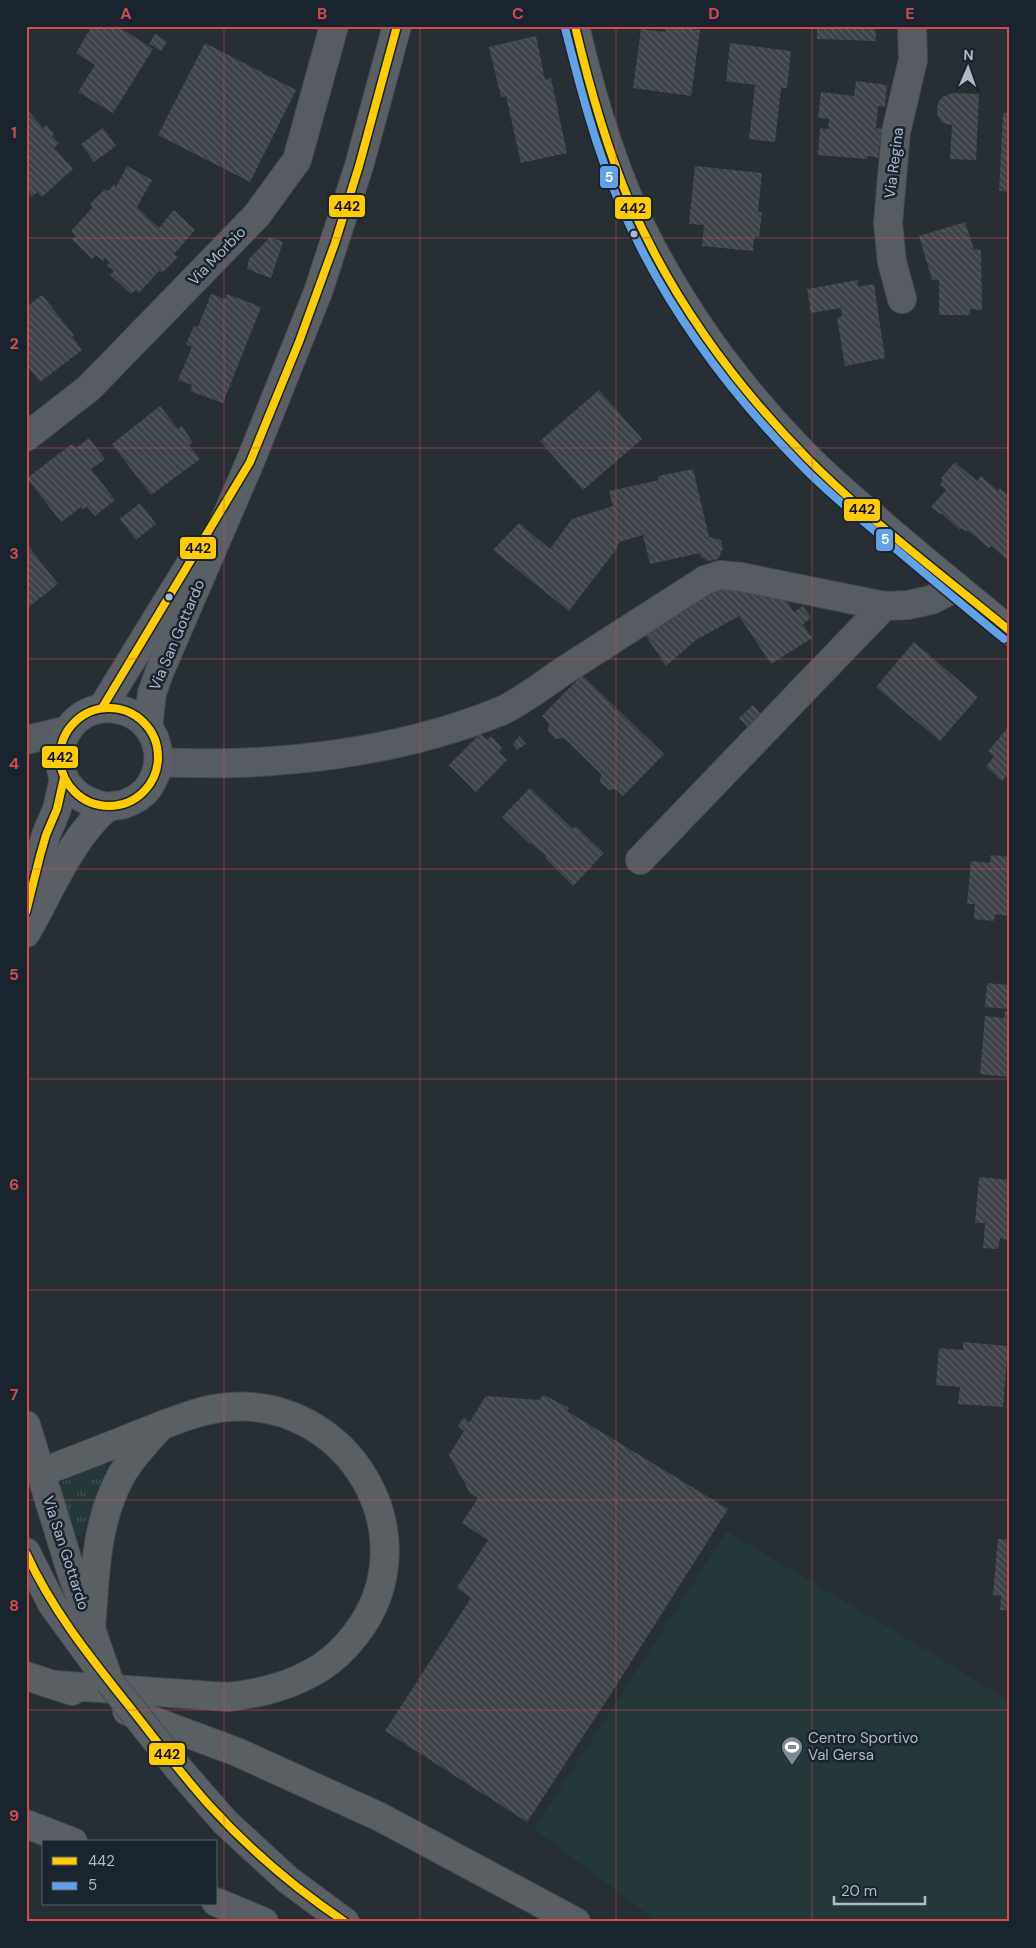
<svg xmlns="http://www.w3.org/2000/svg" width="1036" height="1948" font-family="'DM Sans',sans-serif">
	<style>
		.grass { fill: url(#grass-tufts) }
		.garden { fill: #24383a }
		.building { fill: url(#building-back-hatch) }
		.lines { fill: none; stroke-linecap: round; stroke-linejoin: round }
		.minor-casing { stroke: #454a4f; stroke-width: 30 }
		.secondary-casing { stroke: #454a4f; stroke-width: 30 }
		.primary-casing { stroke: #444a51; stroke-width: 30 }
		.trunk-casing { stroke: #444a4f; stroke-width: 30 }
		.minor { stroke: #575c62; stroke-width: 28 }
		.secondary { stroke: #5a6068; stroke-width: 28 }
		.primary { stroke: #595f64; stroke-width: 28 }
		.trunk { stroke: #5a5f63; stroke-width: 28 }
		.primary-bridge-casing { stroke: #444a51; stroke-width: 30; stroke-linecap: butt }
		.primary-bridge { stroke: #595f64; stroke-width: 28 }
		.bus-1-casing { stroke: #1a242f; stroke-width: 11 }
		.bus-2-casing { stroke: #1a242f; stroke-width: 11 }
		.bus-1 { stroke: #fc0; stroke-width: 8 }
		.bus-2 { stroke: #62a1e6; stroke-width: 8 }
		.grid { fill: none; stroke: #cc4c50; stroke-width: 1; stroke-opacity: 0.55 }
		.bus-dot { fill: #b0bac6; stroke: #1a242f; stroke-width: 2 }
		.labels { text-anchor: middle; stroke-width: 5; stroke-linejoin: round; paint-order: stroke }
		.street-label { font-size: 15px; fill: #b0bac6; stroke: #1a242f }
		.poi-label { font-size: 15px; fill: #b0bac6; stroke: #1a242f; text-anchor: start }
		.line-badge { stroke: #1a242f; stroke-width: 2 }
		.badge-label { font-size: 14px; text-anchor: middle; font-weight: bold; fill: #fff }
		.pale-badge-label { font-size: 14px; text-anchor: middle; font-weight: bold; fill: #111 }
		.neatline { fill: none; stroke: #cc4c50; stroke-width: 2 }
		.grid-label { font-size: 16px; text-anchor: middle; font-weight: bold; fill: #cc4c50 }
	</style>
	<defs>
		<pattern id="grass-tufts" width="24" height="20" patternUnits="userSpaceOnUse" patternTransform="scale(1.25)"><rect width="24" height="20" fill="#24383a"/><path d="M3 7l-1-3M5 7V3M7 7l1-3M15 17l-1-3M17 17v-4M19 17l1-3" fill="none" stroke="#415355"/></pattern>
		<pattern id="building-back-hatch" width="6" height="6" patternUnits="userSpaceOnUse" patternTransform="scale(1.25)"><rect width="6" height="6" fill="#3e4349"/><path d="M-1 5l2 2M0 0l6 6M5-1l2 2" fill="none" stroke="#575c62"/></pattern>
	</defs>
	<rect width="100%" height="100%" fill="#272e34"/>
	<polygon class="grass" points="102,1465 106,1465 106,1470 82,1536 80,1537 76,1535 59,1489 61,1482"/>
	<polygon class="garden" points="727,1531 933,1654 1010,1702 1010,1922 658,1922 534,1829"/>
	<g class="building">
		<polygon points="92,26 117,26 153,49 113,113 78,92 95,65 76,53"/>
		<polygon points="666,26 700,30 691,96 633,88 641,29 665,32"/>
		<polygon points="817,26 875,26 876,41 817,39"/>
		<polygon points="155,34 167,42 161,51 149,44"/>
		<polygon points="536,36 545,80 551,78 567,153 521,163 506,96 501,97 489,47"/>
		<polygon points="205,43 296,90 250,182 158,135"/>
		<polygon points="730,43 791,51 787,88 781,88 775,142 749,139 755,85 726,81"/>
		<polygon points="856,81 887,85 885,107 878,106 876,128 882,129 878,158 867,156 867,159 818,155 820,128 828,129 829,119 818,118 821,92 854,96"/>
		<polygon points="953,93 979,94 976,160 950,159 952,125 942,123 938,116 937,109 938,103 942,97"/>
		<polygon points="26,108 43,128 47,125 54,134 52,136 59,143 54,148 73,169 42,197 37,192 32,197 26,190"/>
		<polygon points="1003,113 1010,113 1010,192 999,191"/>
		<polygon points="103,128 116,146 94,162 81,144"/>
		<polygon points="127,166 152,180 137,207 147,217 159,228 174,210 195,230 174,254 178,257 162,273 160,270 139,293 135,290 131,294 110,275 114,271 107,265 110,263 105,258 103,261 96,255 92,259 72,239 76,236 71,231 93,207 90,204 105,189 108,191 114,184 116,187"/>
		<polygon points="695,166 762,173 758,212 762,212 759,237 754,237 753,251 702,246 704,225 689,224"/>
		<polygon points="965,222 974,249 981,250 982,310 970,309 970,315 939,315 939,280 932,280 919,236"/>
		<polygon points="270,237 283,242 271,278 247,269 249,259"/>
		<polygon points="858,280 858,287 874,284 885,358 845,366 837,318 842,316 841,308 811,313 807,289"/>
		<polygon points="211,294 225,299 227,294 261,307 223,403 190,391 192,385 178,380 192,347 186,344 194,326 198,327"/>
		<polygon points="42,295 74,335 72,336 82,350 40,382 26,364 26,307"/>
		<polygon points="599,390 642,439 583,490 540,441"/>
		<polygon points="160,406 178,429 182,426 193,443 189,445 200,459 151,495 112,444"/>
		<polygon points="89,438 105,459 91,469 115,500 95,516 87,506 83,510 81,507 61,522 27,478 72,444 76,448"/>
		<polygon points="955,462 977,481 981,476 998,491 1000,488 1010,498 1010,562 991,546 989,548 967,530 966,531 961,528 960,530 941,513 940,514 931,507 946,490 940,484 943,480 941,478"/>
		<polygon points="693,469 709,537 721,540 723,549 718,559 708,561 701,557 700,553 650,564 643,535 619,542 617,548 569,611 493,550 519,523 550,549 572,519 613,506 609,491 659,480 658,476"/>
		<polygon points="140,503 156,524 136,540 120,519"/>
		<polygon points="26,543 58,584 26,609"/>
		<polygon points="714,583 782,594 794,612 803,606 811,618 803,624 812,638 771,664 739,616 696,640 666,666 642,630"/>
		<polygon points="914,642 978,697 940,741 876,687"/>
		<polygon points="582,675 664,754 623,796 616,789 609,790 600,782 601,774 564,738 555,739 548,731 549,723 542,716"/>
		<polygon points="753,705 762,715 749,728 739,718"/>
		<polygon points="1010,725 1010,780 1006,776 1002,781 986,767 994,756 988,751"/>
		<polygon points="480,734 487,740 491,736 502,748 499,752 507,760 476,792 449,765"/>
		<polygon points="519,736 526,744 517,750 513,744"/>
		<polygon points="530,788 573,829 576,826 604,853 573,886 545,858 546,856 531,843 530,844 502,817"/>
		<polygon points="991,855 1010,857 1010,916 995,914 994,921 974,919 975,904 967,904 971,861 990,863"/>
		<polygon points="987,983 1010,985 1010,1009 985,1007"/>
		<polygon points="1005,1011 1010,1012 1009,1077 980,1074 985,1016 1004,1018"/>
		<polygon points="979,1177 1010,1180 1010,1240 1000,1239 998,1249 983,1248 985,1223 975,1223"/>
		<polygon points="963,1342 1008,1346 1003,1407 958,1404 960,1387 936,1385 939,1348 963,1350"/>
		<polygon points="544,1395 569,1408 567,1411 728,1509 614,1689 527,1822 385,1731 471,1598 457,1588 488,1540 462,1523 478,1498 470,1493 449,1455 464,1431 458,1426 464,1417 469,1423 486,1396 539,1400"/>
		<polygon points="998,1539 1010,1540 1010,1611 1000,1610 1001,1596 993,1595"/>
	</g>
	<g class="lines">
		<g class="minor-casing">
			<g id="minor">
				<polyline points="902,299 892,262 888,223 896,132 913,60 912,26"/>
				<polyline points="26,437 89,388 257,215 297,160 334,26"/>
				<polyline points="26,740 68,730"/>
				<path d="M158,762C270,768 396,754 501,711C520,703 547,682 565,670C611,640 658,610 705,580L720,575L741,577L884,606L908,605L931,600L957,587"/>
				<polyline points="640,860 884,606"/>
			</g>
		</g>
		<g class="secondary-casing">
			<path id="secondary" d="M575,26C593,103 616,181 653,250C692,323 741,389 798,448C825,477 856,502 886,528C927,563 969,597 1010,631"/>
		</g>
		<g class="primary-casing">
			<g id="primary">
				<polyline points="102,708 199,550"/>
				<polyline points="148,727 152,693 159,673 250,462 318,292 359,166 397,26"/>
				<polyline points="26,913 40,856 46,835 57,809 64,778"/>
				<path d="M26,933C48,895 65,852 95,819C98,815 105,809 109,807C114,805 120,806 124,804C134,801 143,795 149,787C156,776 161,761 157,747C154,732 144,720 130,713C60,684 24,795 110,807"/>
				<polyline points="26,1425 70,1568 109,1681"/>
				<polyline points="26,1552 52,1604 95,1663"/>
				<polyline points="225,1822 288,1880 345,1922"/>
				<polyline points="26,1824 73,1842"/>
				<polyline points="216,1902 264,1922"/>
			</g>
		</g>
		<g class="trunk-casing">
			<g id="trunk">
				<path d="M40,1473C74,1460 108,1447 142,1433C169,1423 199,1409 229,1407C349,1398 431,1536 356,1634C346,1647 334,1659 320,1668C291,1686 261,1693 228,1697L55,1685"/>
				<path d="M91,1630C95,1577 95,1522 122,1474C132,1457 145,1443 158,1429"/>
				<polyline points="26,1676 72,1691"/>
				<polyline points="127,1711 237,1752 380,1817 576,1922"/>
			</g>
		</g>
		<use href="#minor" class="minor"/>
		<use href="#secondary" class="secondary"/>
		<use href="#primary" class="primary"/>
		<use href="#trunk" class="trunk"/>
		<g class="primary-bridge-casing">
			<polyline id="primary-bridge" points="109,1681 178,1768 225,1822"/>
		</g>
		<use href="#primary-bridge" class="primary-bridge"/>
		<g class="bus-1-casing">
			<g id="bus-1">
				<path d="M575,26C589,85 605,143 628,198C670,296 734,384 808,459C870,521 942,575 1010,631"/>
				<circle cx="109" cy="757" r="49"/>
				<polyline points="102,708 250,462 299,342 335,243 359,166 397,26"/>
				<polyline points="26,912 40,856 46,835 57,809 64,778"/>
				<path d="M26,1553C52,1610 90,1657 129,1706C156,1740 181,1774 210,1806C250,1850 296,1889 345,1922"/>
			</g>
		</g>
		<g class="bus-2-casing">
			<path id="bus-2" d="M565,28C580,87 595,146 619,202C661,300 726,389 801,465C822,487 846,507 870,527C914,565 959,602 1004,639"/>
		</g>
		<use href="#bus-1" class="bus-1"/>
		<use href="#bus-2" class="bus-2"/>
	</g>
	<path class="grid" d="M224,26V1922M420,26V1922M616,26V1922M812,26V1922M26,238H1010M26,448H1010M26,659H1010M26,869H1010M26,1079H1010M26,1290H1010M26,1500H1010M26,1710H1010"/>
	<defs>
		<g id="stadium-pin" transform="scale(1.125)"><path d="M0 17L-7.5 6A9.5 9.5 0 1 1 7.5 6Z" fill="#808993" stroke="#1a242f"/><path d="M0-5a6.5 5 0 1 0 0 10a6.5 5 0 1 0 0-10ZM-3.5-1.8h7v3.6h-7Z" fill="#fff"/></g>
	</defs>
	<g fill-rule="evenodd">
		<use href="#stadium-pin" x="792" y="1747"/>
	</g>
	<g class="bus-dot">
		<circle cx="634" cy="234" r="4.5"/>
		<circle cx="169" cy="597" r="4.5"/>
	</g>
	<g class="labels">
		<g class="street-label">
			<text transform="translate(894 163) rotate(-83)" y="5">Via Regina</text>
			<text transform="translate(217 256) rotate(-46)" y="5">Via Morbio</text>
			<text transform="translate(177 635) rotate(-67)" y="5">Via San Gottardo</text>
			<text transform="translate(66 1553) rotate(72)" y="5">Via San Gottardo</text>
		</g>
		<g class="poi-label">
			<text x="808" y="1743">Centro Sportivo<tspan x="808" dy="17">Val Gersa</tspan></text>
		</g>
	</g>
	<g class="line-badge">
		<rect x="599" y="165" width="20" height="24" rx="5" fill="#62a1e6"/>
		<rect x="328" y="194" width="38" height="24" rx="5" fill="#fc0"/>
		<rect x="614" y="196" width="38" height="24" rx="5" fill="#fc0"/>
		<rect x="843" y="498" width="38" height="24" rx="5" fill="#fc0"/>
		<rect x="875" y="528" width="19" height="24" rx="5" fill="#62a1e6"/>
		<rect x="179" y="536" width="38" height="24" rx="5" fill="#fc0"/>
		<rect x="41" y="745" width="38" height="24" rx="5" fill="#fc0"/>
		<rect x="148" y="1742" width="38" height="24" rx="5" fill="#fc0"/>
	</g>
	<g class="badge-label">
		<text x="609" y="182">5</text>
		<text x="885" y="544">5</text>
	</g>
	<g class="pale-badge-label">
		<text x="347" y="211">442</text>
		<text x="633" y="213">442</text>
		<text x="862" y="514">442</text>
		<text x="198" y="553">442</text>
		<text x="60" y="762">442</text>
		<text x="167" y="1759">442</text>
	</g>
	<rect width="1036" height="1948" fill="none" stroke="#1a242f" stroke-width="55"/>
	<rect x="42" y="1840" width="175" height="65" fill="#1a242f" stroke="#56606b"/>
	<rect x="52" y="1857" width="25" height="8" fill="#ffcc00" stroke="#56606b"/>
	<text x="88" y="1866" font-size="15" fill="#b0bac6">442</text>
	<rect x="52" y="1882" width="25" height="8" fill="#62a1e6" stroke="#56606b"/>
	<text x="88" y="1890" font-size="15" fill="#b0bac6">5</text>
	<g transform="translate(968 68) rotate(2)" stroke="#1a242f" stroke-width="4" paint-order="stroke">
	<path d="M0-4L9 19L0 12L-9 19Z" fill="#b0bac6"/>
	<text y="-8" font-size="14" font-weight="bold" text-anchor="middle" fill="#b0bac6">N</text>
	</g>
	<path d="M834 1896v8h91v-8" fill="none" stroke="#b0bac6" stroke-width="2.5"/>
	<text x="841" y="1896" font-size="15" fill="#b0bac6" stroke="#1a242f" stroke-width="4" paint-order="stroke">20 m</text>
	<rect x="28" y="28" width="980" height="1892" class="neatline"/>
	<g class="grid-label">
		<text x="126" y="19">A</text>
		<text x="322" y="19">B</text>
		<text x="518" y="19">C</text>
		<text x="714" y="19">D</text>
		<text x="910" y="19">E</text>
		<text x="14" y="138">1</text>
		<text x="14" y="349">2</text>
		<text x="14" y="559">3</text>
		<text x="14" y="769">4</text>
		<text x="14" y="980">5</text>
		<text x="14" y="1190">6</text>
		<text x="14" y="1400">7</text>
		<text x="14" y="1611">8</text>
		<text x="14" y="1821">9</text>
	</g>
</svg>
